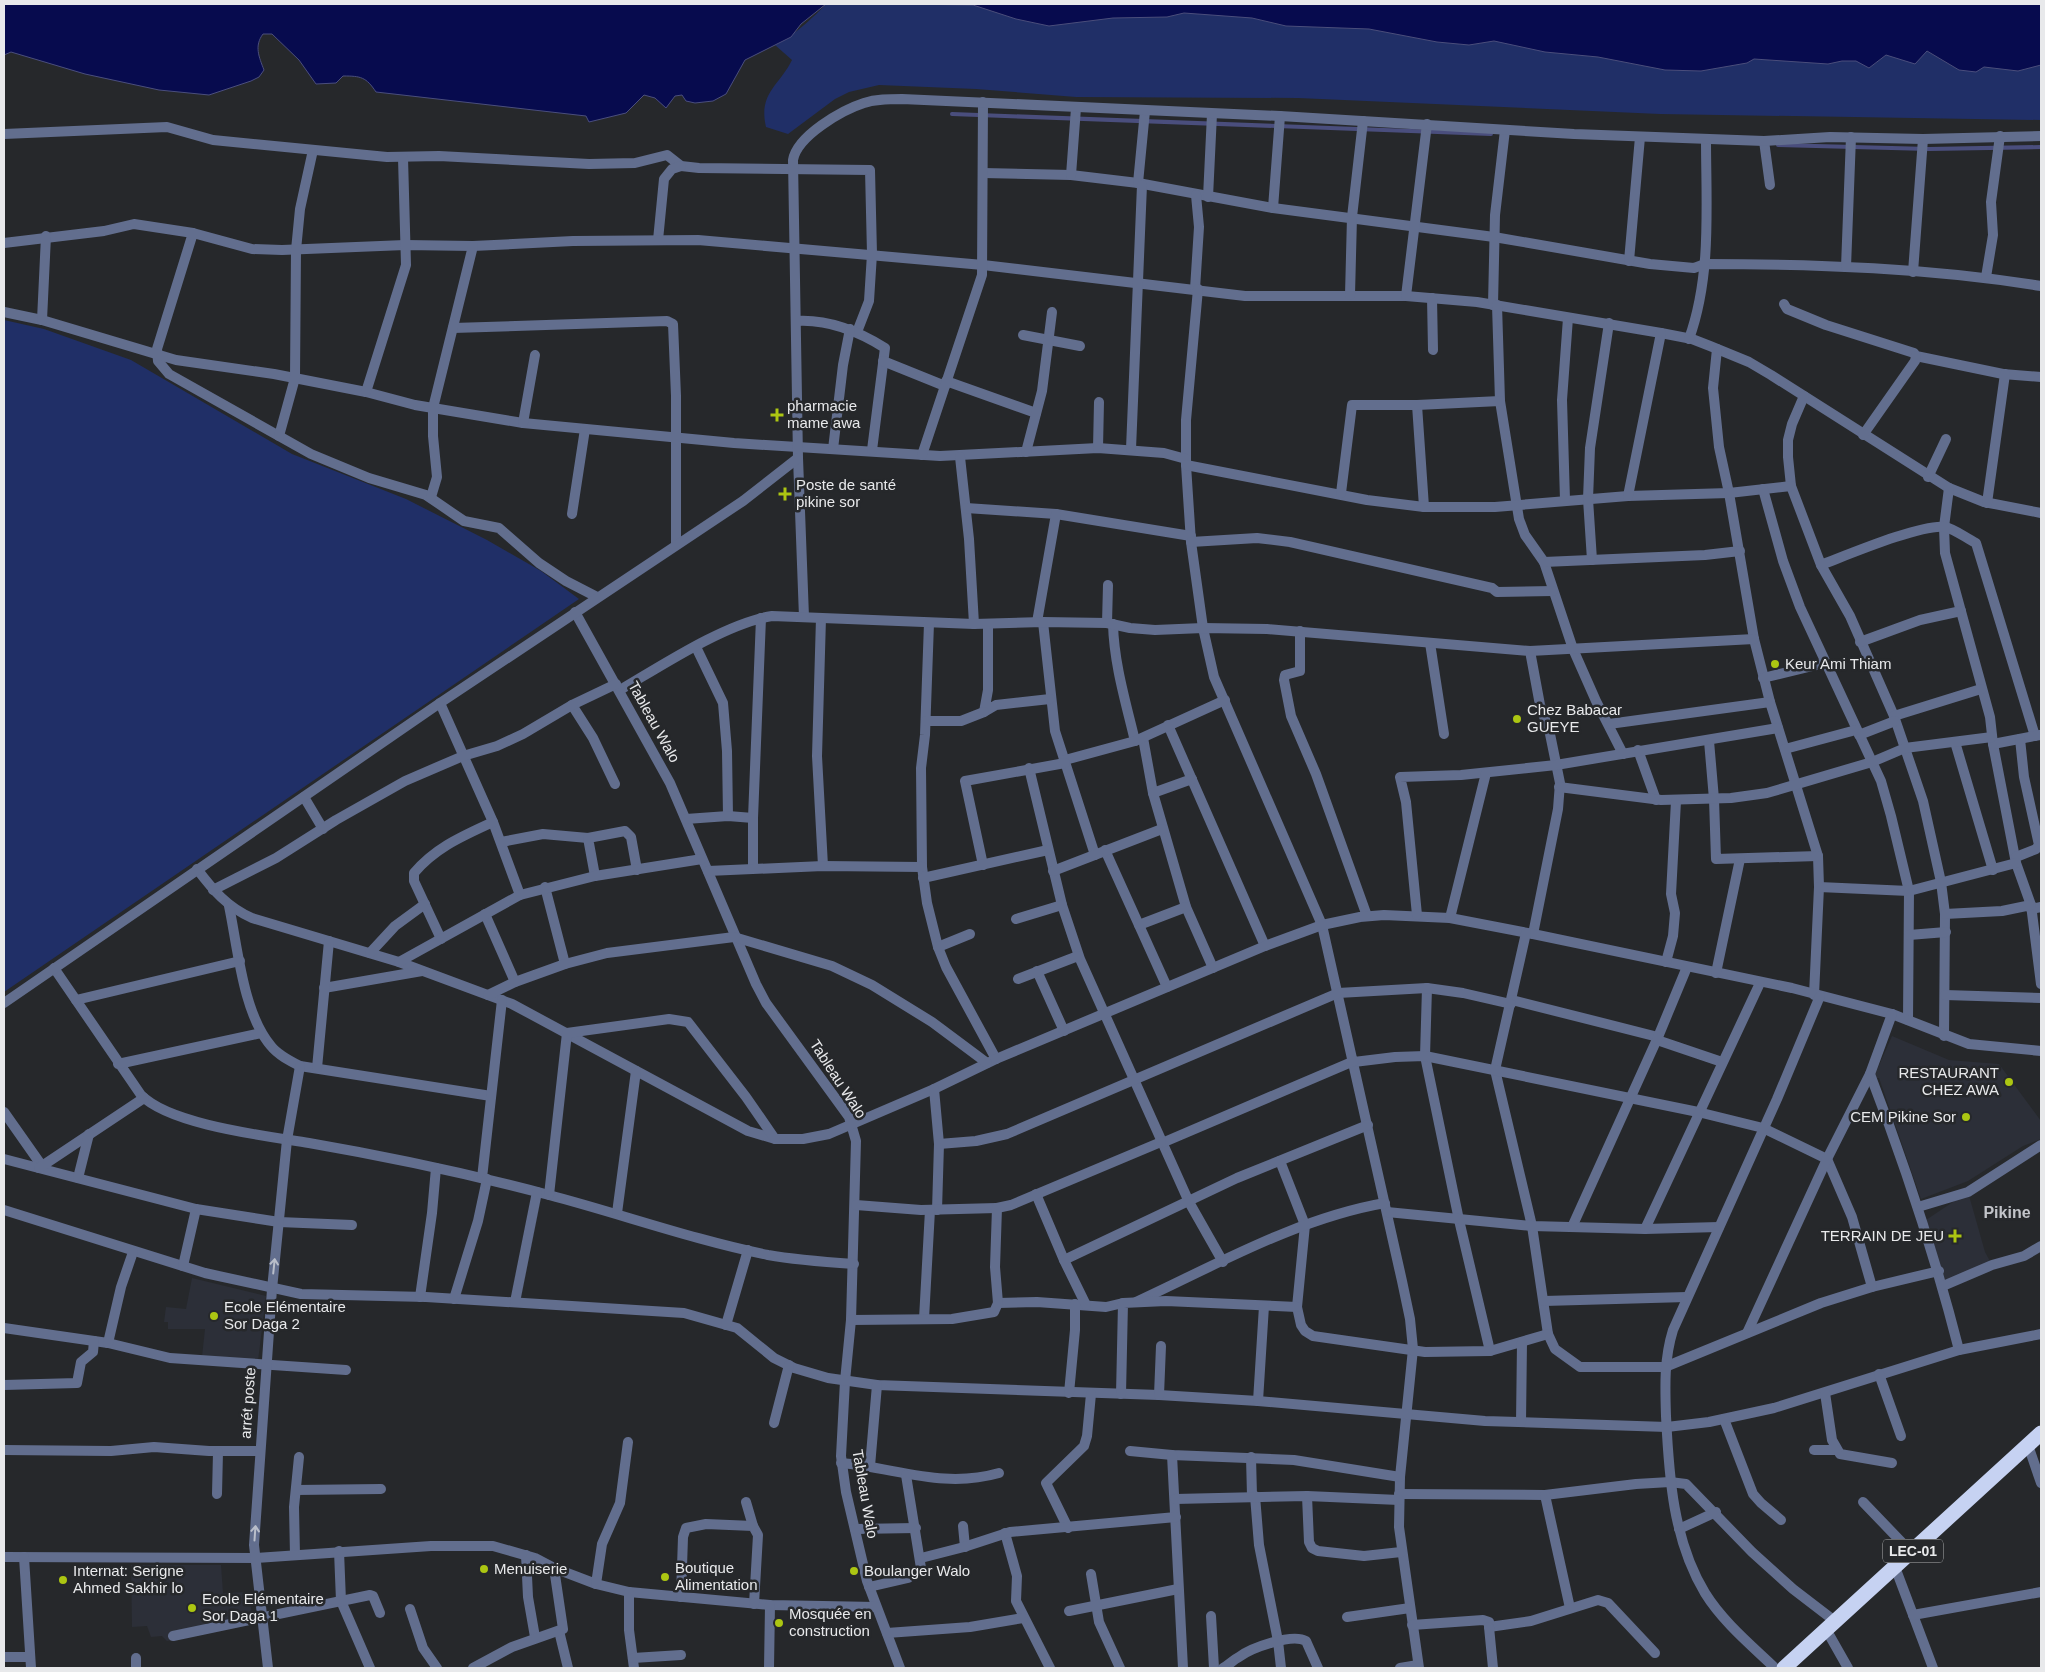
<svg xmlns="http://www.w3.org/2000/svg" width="2045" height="1672" font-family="Helvetica,sans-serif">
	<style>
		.built { fill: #2c2f38 }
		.green { fill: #202f67 }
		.water { fill: #070b4e; stroke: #4a4e7d }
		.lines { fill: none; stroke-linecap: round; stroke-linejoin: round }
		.stream { stroke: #4a4e7d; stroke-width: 4 }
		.street { stroke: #626e8e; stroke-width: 10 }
		.highway { stroke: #c6d2f2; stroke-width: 15 }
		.oneway { stroke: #b9beca }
		.poi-dot { fill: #acc612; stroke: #26282b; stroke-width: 2 }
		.labels { text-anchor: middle; stroke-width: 5; stroke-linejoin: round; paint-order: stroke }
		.shield { fill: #26282b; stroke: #aeafb1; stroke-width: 1 }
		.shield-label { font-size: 14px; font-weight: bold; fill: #e8e9eb }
		.poi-label { font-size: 15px; fill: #e8e9eb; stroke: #26282b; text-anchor: start }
		.street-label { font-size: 15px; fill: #e8e9eb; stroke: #26282b }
		.neighbourhood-label { font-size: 16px; font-weight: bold; fill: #c2c4c9; stroke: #26282b }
	</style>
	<rect width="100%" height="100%" fill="#26282b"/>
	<g class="built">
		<polygon points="1892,1036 1949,1060 1999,1064 2041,1121 2041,1139 2023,1146 1968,1181 1921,1199 1879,1078 1873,1079"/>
		<polygon points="1968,1192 1985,1252 1992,1265 1943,1286 1926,1220"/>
		<polygon points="192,1278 266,1296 258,1361 202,1357 205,1329 168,1329 168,1322 164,1322 166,1307 186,1309"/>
		<polygon points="131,1565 221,1565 223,1593 249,1592 253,1624 186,1638 167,1641 162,1636 151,1637 147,1626 132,1627"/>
	</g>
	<g class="green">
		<path d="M826,4L973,5L1016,19L1049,26L1113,18L1167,17L1184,13L1218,15L1252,18L1286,26L1369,29L1437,42L1469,45L1494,41L1512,43L1545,52L1598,57L1665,70L1701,71L1747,63L1754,59L1828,64L1842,61H1857L1869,68L1886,55L1903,60L1927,51L1959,70L1984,67L2018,71L2041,65V120L1660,114L1298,98L1076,97L976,89L879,85L849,92L835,99L788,134L766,127C758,93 780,85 792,60L775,45C792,37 813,18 826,4Z"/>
		<polygon points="4,320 44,329 131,360 292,454 406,499 487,540 541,571 579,599 4,992"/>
	</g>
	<g class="water">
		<path d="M4,4H826L801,24L791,37L745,60L726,94L713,101L695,103L686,101L682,95L675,96L666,108L655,98L644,95L626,113L589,122L586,116L376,92C366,77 361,76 343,76L336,83L316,84L299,60L272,34H263C254,46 259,57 264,70L259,77L251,81L209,95L159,90L85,74L11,52L4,55Z"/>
		<polygon points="901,4 2039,4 2041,5 2041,65 2018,71 1984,67 1976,72 1959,70 1927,51 1915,64 1886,55 1869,68 1856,61 1842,61 1828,64 1754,59 1747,63 1701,71 1665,70 1598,57 1545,52 1494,41 1469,45 1437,42 1369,29 1286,26 1252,18 1184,13 1167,17 1113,18 1049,26 1016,19 973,5"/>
	</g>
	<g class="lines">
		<g class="stream">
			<polyline points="952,114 1491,134"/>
			<polyline points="1778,145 1929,149 2041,147"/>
		</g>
		<g class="street">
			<polyline points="4,134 167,127 213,140 387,157 439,156 589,164 635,163 667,155 681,166 699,168 870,170 872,254 869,301 857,332"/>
			<polyline points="1764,141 1770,185"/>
			<path d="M983,173L1071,175L1138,183L1273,208L1494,237L1650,264L1694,268L1705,264C1817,264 1930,268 2041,286"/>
			<polyline points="1071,175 1076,108"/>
			<polyline points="1138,183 1145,111"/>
			<polyline points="1208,197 1212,114"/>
			<polyline points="1273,208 1280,116"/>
			<polyline points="193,233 157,349 158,361 169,374 311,454 369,478 426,495 464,521 499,528 539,563 566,581 597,597"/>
			<polyline points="658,240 664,179 672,169 681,166"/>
			<polyline points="4,243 104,231 134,224 193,233 252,249 282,250 405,245 473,246 573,241 698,240 983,265 1245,296 1406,296 1477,302 1661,333 1692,339 1710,346 1749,362 1771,375 1949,488 1984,502 2041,513"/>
			<polyline points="1629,261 1640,137"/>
			<polyline points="1846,267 1851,137"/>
			<polyline points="1913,272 1923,139"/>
			<polyline points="1986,277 1993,235 1991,202 2000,136"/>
			<polyline points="1195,289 1199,227 1196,195"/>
			<polyline points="1198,289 1186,420 1186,465 1191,542 1203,628 1214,677 1322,925 1402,1281 1410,1319 1413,1349 1400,1477 1399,1527 1419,1668"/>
			<polyline points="1350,295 1352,217 1363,121"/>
			<polyline points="1406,296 1427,124"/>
			<polyline points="1432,298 1433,350"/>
			<polyline points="1784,304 1787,309 1826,325 1914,353 1916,356 2003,374 2041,377"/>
			<polyline points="1493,305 1495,215 1505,130"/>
			<polyline points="1497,305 1500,401 1519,519 1525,535 1544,562 1573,649 1596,701 1623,754"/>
			<polyline points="4,312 42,320 176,360 274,374 366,392 415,405 523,423 734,443 940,456 1098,448 1164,453 1186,459"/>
			<polyline points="42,320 46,236"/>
			<path d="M796,321C828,319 858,331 885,348L872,450"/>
			<polyline points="453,328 667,321 673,324 676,396 676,545"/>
			<polyline points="1023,335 1080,346"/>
			<path d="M1689,339C1712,275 1706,205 1706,139"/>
			<polyline points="1717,349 1713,388 1719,447 1729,493 1754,639 1770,702 1818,856 1819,887 1814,995"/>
			<polyline points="883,361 945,386"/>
			<polyline points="946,381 1036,413"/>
			<polyline points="366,392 406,265 403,158"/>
			<polyline points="1804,396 1792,424 1788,440 1788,457 1791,486 1821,565 1850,616 1894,716 1923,801 1941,882 1945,914 1944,1036"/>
			<polyline points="1417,405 1424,507"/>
			<polyline points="523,423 535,355"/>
			<polyline points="1863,435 1915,361 1916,356"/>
			<polyline points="279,436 295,378 296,250 300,209 313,150"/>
			<polyline points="1098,448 1099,402"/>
			<polyline points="833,449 843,365 850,329"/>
			<polyline points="1131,449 1142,185"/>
			<polyline points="1026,452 1042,391 1052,312"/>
			<polyline points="922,455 982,275 983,102"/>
			<polyline points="960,457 969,539 974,624"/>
			<polyline points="1186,465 1367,500 1424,507 1495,507 1628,496 1729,493 1791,486"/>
			<polyline points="1928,477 1946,439"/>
			<polyline points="1949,488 1944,527 1945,553 1990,717 1993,744 2016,863 2031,905 2041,984"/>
			<polyline points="1763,489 1783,561 1800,607 1881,781 1891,816 1909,891 1908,1020"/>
			<polyline points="1341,493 1352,405 1417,405 1500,401"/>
			<polyline points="1628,496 1661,333"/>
			<polyline points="431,497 437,477 433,436 433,408 473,246"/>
			<polyline points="1565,500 1562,400 1568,318"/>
			<polyline points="1987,503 2005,374"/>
			<polyline points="966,508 1056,514 1191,536"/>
			<polyline points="572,514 585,429"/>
			<polyline points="1191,542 1257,538 1290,542 1492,588 1497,592 1553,591"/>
			<polyline points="1592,560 1588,499 1590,448 1609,323"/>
			<polyline points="1544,562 1705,555 1740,551"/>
			<path d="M1821,565C1845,556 1923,523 1945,527C1955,529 1967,539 1976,543L2035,736"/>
			<polyline points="575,612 670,783 756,984 766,1003 849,1117 856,1141 851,1320 845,1381 841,1456 846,1492 867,1581 900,1668"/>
			<path d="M804,617L798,458L793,160C797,136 842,110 864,103C876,99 889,99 902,99L1280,116L1574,134L1764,141L1830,137L1923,139L2041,136"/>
			<polyline points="821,618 817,756 823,866"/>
			<polyline points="1037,622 1056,514"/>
			<polyline points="1043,622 1055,731 1095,855"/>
			<polyline points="929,623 925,735 921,768 922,867 927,903 938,947 946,967 996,1059"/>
			<polyline points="1107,623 1108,585"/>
			<polyline points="988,624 988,690 984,712 996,705 1050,699"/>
			<path d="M1113,624C1114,664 1126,703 1135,741"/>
			<polyline points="1300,631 1300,671 1285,675 1284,680 1291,716 1316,774 1367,916"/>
			<polyline points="1860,642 1920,620 1961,611"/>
			<polyline points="1430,643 1444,734"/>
			<polyline points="696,647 723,703 727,751 728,816"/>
			<polyline points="1530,651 1540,705 1550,734 1560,783 1558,809 1533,934"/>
			<polyline points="1763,678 1825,663"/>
			<path d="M620,690C661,666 726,623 772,616L974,624L1043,622L1107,623L1130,628L1155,630L1203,628L1267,629L1530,651L1754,639"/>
			<polyline points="440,703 493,822 520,895"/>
			<polyline points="572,705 593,738 615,784"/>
			<polyline points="1894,716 1981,689"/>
			<polyline points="926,721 961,721 984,712"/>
			<polyline points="1609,724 1770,702"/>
			<polyline points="1168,725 1265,946"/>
			<polyline points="1859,735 1895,721"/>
			<polyline points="1143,738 1153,793"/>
			<polyline points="1709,741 1714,799 1716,859 1818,856"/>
			<polyline points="1955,742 1993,870"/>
			<polyline points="1993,744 2040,735"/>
			<polyline points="1785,749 1856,730"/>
			<polyline points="1638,750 1656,800"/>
			<polyline points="1065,760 1135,741 1225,700"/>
			<polyline points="1029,768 1062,905 1080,959 1189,1202 1223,1262"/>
			<polyline points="1192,779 1153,793 1186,907 1213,968"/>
			<polyline points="1559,787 1661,800 1731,798 1767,793 1872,762 1905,748 1992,737"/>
			<polyline points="304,797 323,829"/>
			<polyline points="686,819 728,816 753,818"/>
			<polyline points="501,842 543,834 588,838"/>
			<polyline points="1105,850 1167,987"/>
			<polyline points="2016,857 2036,849 2039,845 2024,777 2020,739"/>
			<polyline points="983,865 965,781 1065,763"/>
			<polyline points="753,868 753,818 761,618"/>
			<path d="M197,869C213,890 227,907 252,918L399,962L512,1004L748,1131L775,1139H803L829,1134L934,1089L996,1059L1265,946L1322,925L1360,917L1384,915L1450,918L1533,934L1792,988L1892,1014L1969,1044L2041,1051"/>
			<polyline points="708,871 823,866 922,867"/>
			<polyline points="1053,871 1162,829"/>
			<polyline points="595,876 588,838 625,831 631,837 637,870"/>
			<polyline points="923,878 1048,850"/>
			<polyline points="545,887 565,964"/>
			<polyline points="1819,887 1909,891 2016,863"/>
			<polyline points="213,890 276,858 336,820 405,781 463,756 497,746 523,734 572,705 616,684"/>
			<path d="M229,906C238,949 243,1013 271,1046C278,1055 290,1061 300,1066L491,1096"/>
			<polyline points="2031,909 2041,907"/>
			<polyline points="485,914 515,982"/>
			<polyline points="1945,914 2002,911 2031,905"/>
			<polyline points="1417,915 1406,802 1400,777 1461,775 1556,765 1778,728"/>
			<polyline points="1450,918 1486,773"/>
			<polyline points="1016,919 1062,905"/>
			<polyline points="1139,925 1186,907"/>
			<polyline points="1526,933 1495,1070 1532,1226 1548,1334 1555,1349 1580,1367 1665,1367 1821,1303 1872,1287 1939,1271"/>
			<polyline points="1909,935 1946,932"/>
			<path d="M441,939L414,881V873C436,847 463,836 493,822"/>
			<polyline points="938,947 970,934"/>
			<polyline points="370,953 395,926 425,904"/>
			<polyline points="399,962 520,895 595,876 702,859"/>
			<polyline points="1666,962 1673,936 1675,913 1671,894 1676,801"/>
			<path d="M54,968L141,1095C170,1125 267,1136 309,1143C390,1157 470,1174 549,1195C621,1214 694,1240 768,1255C796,1260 825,1262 854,1264"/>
			<polyline points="1037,971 1064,1031"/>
			<polyline points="1716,973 1740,859"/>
			<polyline points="1018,979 1078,956"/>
			<polyline points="324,988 422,971"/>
			<polyline points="1427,988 1425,1056 1459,1220 1490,1351"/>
			<polyline points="488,995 515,982 565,964 607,953 734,937 832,966 872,985 932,1022 987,1063"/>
			<polyline points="1945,995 2041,998"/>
			<polyline points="76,1000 240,961"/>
			<polyline points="1512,1000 1658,1037"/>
			<polyline points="4,1003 440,703 743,501 798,458"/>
			<polyline points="1657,1040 1722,1062"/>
			<polyline points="1354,1062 1395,1057 1425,1056 1698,1112 1763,1128 1827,1159 1852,1217 1872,1287"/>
			<polyline points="118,1064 261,1033"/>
			<polyline points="317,1068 329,941"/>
			<path d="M1870,1074C1905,1165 1935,1256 1959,1350"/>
			<polyline points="934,1089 939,1144 937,1210"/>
			<polyline points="4,1112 42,1166"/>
			<polyline points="1162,1143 1354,1061"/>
			<polyline points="939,1144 976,1141 1007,1134 1338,993 1427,988 1463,993 1511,1004"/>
			<polyline points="4,1159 196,1209 279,1222 352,1225"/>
			<polyline points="1280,1161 1305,1225 1297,1307 1301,1325 1305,1331 1313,1336 1425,1352 1490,1351 1548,1334"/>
			<polyline points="39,1168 144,1098"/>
			<polyline points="78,1178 89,1134"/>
			<polyline points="482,1178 502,1000"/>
			<polyline points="1036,1194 1064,1260"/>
			<polyline points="549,1195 567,1033 669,1019 688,1022 746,1097 775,1139"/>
			<polyline points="856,1205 921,1210 997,1208"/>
			<polyline points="1918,1207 1968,1192 2041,1145"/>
			<polyline points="4,1210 205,1273 301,1294 426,1297 684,1313 737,1328 774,1358 794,1368 828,1378 877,1385 1159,1395 1258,1401 1485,1421 1667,1427 1709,1422 1774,1408 1959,1350 2041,1334"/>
			<polyline points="1387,1212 1532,1226 1645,1229 1719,1227"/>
			<polyline points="617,1213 636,1071"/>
			<polyline points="1572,1227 1658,1037 1687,967"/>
			<polyline points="1645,1229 1760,983"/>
			<polyline points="183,1266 196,1209"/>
			<polyline points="1943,1286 1992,1265 2024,1256 2041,1246"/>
			<polyline points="420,1297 432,1213 436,1168"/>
			<polyline points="454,1299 478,1221 487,1179"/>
			<polyline points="1544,1301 1687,1297"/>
			<polyline points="515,1302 537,1192"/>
			<path d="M1136,1302C1216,1265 1298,1218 1385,1203"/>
			<polyline points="998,1303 1037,1302 1106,1307 1123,1303"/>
			<polyline points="1086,1305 1064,1260 1237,1178 1368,1125"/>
			<polyline points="924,1319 930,1210"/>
			<polyline points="851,1320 952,1319 994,1312 998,1303 995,1267 997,1208 1011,1205 1161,1142"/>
			<polyline points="726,1325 748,1250"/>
			<polyline points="4,1328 108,1343 170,1358 346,1370"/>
			<polyline points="1747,1333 1827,1159 1870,1074 1892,1014"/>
			<polyline points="108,1343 121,1287 133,1252"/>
			<polyline points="1879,1374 1901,1436"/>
			<polyline points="4,1385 77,1383 81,1362 93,1352 94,1341"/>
			<polyline points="1069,1393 1075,1330 1075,1304"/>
			<polyline points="1825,1393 1832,1440 1840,1454 1892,1463"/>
			<polyline points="1121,1394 1123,1303 1166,1301 1297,1307"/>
			<polyline points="1159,1395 1161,1346"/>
			<polyline points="1258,1401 1264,1306"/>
			<polyline points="1724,1419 1753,1494 1761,1503 1781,1520"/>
			<polyline points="1521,1422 1522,1342"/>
			<polyline points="774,1423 789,1365"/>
			<polyline points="2028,1445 2041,1483"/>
			<polyline points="4,1450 111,1451 154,1447 209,1451 260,1451"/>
			<polyline points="1814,1450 1837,1450"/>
			<polyline points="1130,1451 1172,1455 1294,1460 1400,1477"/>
			<polyline points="1172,1455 1183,1668"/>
			<polyline points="1251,1457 1252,1496"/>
			<path d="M841,1463C897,1468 943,1489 999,1473"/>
			<polyline points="870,1466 877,1385"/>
			<polyline points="296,1490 381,1489"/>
			<polyline points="217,1494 218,1452"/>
			<polyline points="1399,1494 1545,1495 1636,1484 1670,1482 1686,1484 1752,1552 1793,1589 1836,1622"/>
			<polyline points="1545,1495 1570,1608"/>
			<polyline points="1255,1496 1259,1545 1278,1641 1281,1668"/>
			<polyline points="1307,1496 1309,1542 1312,1548 1318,1551 1364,1556 1401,1552"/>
			<polyline points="1175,1499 1307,1496 1399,1500"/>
			<polyline points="746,1502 753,1526"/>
			<polyline points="1863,1502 1911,1552"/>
			<polyline points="963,1526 965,1547"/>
			<polyline points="1068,1528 1046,1483 1084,1446 1087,1436 1091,1394"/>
			<polyline points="855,1529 916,1528"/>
			<polyline points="1679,1529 1716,1512"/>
			<polyline points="1005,1533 1017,1576 1016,1601 1050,1668"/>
			<polyline points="339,1551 341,1601 370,1668"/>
			<polyline points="295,1555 294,1507 299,1457"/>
			<polyline points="526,1555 528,1597 535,1637"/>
			<polyline points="4,1557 256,1558 431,1546 493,1546 535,1558 554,1568 596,1584 629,1592 770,1605 876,1607"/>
			<polyline points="24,1557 31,1668"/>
			<polyline points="921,1558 964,1547 1010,1532 1176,1517"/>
			<polyline points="1895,1567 1933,1668"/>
			<polyline points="1091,1574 1099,1622 1120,1668"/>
			<polyline points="596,1584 602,1544 620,1503 628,1442"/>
			<polyline points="869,1587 908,1578 921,1568 906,1475"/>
			<polyline points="629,1592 629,1630 634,1668"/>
			<polyline points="681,1597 683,1537 686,1528 706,1524 753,1526 758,1535 754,1604"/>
			<polyline points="410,1609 423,1648 437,1668"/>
			<polyline points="1069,1611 1178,1589"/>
			<polyline points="1913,1615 2041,1592"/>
			<polyline points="1211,1616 1214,1668"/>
			<polyline points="1347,1617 1410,1608"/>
			<polyline points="1412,1625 1483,1620 1489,1622 1489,1627 1531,1621 1598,1600 1608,1603 1655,1653"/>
			<polyline points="1489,1627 1493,1668"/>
			<polyline points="559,1631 568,1668"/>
			<polyline points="1827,1631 1848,1668"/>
			<polyline points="887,1633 970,1627 1023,1618"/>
			<polyline points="173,1636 370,1595 373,1596 380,1613"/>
			<polyline points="4,1657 30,1657"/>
			<polyline points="136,1658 136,1668"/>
			<polyline points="633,1658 681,1655"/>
			<polyline points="268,1668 254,1545 272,1289 287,1140 300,1066"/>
			<polyline points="473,1668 512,1647 563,1629 554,1568"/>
			<polyline points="769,1668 770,1605"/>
			<path d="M1223,1668C1229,1665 1233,1660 1239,1657C1251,1648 1292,1633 1306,1641L1318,1668"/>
			<polyline points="1400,1668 1418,1665"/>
			<path d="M1775,1668C1751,1645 1723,1622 1705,1593C1673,1540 1669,1477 1666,1416C1665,1386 1664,1359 1673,1330L1777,1099L1820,996"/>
		</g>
		<polyline class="highway" points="1784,1668 2041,1433"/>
	</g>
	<defs><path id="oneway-shaft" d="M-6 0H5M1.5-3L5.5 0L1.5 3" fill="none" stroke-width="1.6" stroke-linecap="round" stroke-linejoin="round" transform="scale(1.25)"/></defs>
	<g class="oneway">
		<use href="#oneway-shaft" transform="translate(274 1266) rotate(-84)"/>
		<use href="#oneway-shaft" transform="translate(255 1533) rotate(-86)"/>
	</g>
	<g class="poi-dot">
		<path d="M774.5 407.5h5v5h5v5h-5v5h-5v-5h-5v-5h5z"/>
		<path d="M782.5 486.5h5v5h5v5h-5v5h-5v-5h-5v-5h5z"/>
		<circle cx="1775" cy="664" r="5"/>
		<circle cx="1517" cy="719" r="5"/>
		<circle cx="2009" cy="1082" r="5"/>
		<circle cx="1966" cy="1117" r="5"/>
		<path d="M1952.5 1228.5h5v5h5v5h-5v5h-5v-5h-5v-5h5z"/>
		<circle cx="214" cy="1316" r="5"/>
		<circle cx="484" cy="1569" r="5"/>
		<circle cx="854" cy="1571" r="5"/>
		<circle cx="665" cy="1577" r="5"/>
		<circle cx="63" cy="1580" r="5"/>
		<circle cx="192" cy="1608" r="5"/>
		<circle cx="779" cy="1623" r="5"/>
	</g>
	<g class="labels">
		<rect class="shield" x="1883" y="1539.5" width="60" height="23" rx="4"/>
		<g class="shield-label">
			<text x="1913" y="1556">LEC-01</text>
		</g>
		<g class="poi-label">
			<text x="787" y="411">pharmacie<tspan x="787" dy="17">mame awa</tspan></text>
			<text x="796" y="490">Poste de santé<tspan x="796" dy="17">pikine sor</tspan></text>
			<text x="1785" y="669">Keur Ami Thiam</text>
			<text x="1527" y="715">Chez Babacar<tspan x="1527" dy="17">GUEYE</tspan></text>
			<text x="1999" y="1078" text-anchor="end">RESTAURANT<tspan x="1999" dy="17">CHEZ AWA</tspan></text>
			<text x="1956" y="1122" text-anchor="end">CEM Pikine Sor</text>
			<text x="1944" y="1241" text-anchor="end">TERRAIN DE JEU</text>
			<text x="224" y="1312">Ecole Elémentaire<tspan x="224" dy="17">Sor Daga 2</tspan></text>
			<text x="675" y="1573">Boutique<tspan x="675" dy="17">Alimentation</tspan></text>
			<text x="494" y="1574">Menuiserie</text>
			<text x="73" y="1576">Internat: Serigne<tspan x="73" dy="17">Ahmed Sakhir lo</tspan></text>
			<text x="864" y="1576">Boulanger Walo</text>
			<text x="202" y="1604">Ecole Elémentaire<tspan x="202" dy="17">Sor Daga 1</tspan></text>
			<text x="789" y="1619">Mosquée en<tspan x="789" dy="17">construction</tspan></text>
		</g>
		<g class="street-label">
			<text transform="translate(654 722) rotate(61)" y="5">Tableau Walo</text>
			<text transform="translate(838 1079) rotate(57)" y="5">Tableau Walo</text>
			<text transform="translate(248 1403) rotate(-86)" y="5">arrét poste</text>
			<text transform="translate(865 1494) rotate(80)" y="5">Tableau Walo</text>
		</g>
		<g class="neighbourhood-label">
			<text x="2007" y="1218">Pikine</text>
		</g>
	</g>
	<rect width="2045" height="1672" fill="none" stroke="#e8e9eb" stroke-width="10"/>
</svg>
